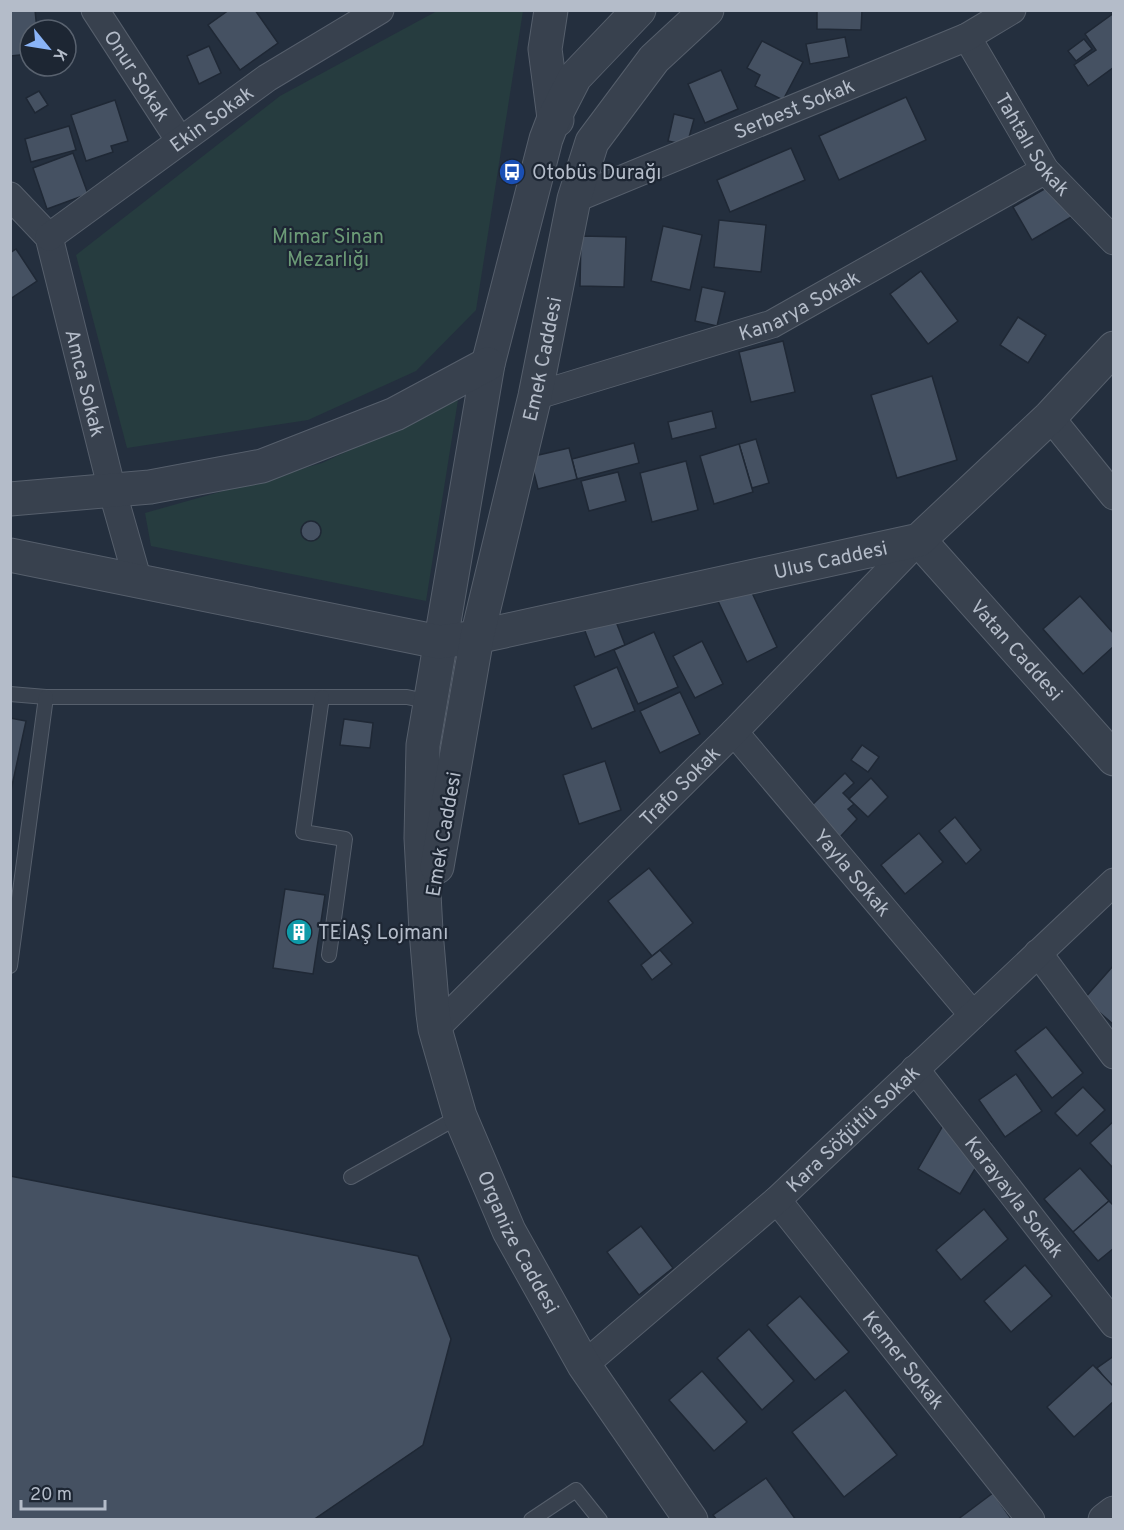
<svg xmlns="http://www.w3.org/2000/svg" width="1124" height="1530" font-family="Overpass,sans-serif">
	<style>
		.green { fill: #263c3f }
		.building { fill: #455162; stroke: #1f2835; stroke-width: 1.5 }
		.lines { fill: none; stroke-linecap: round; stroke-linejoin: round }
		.service-casing { stroke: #565f6c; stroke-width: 16 }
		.minor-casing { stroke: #565f6c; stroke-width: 29 }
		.tertiary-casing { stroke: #565f6c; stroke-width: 35 }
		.service { stroke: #38414e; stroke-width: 14 }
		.minor { stroke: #38414e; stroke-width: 27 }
		.tertiary { stroke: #38414e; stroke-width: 33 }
		.labels { text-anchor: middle; stroke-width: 4.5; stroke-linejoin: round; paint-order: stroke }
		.street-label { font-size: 20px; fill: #b4bcc9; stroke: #1d2633 }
		.poi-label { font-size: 20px; fill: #b4bcc9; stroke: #1d2633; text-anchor: start }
		.park-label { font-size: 20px; fill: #6b9a76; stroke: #1d2633 }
	</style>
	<rect width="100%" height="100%" fill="#242f3e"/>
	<g class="green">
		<polygon points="437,11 523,11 476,310 416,371 308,420 127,448 76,255 280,96"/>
		<polygon points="458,400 426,601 151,546 145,513 322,463"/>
	</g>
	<g class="building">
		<polygon points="10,10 35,10 37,30 30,30 30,54 10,56"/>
		<polygon points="229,10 255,10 278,43 240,70 208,25"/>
		<polygon points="817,10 862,10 861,30 817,29"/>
		<polygon points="1114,13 1114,67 1088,86 1074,65 1096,50 1085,34"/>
		<polygon points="845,37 849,57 810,64 806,44"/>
		<polygon points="1084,39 1092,49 1076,61 1068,51"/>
		<polygon points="762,41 803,62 783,100 755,86 760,75 747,68"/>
		<polygon points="209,46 221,73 199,84 187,56"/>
		<polygon points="721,70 738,109 705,123 688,84"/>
		<polygon points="39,91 48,105 35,113 26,98"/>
		<polygon points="906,97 926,140 839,180 819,136"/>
		<polygon points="115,100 128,141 111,146 113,152 86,161 71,115"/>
		<polygon points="674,114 694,119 687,145 668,141"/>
		<polygon points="69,126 76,150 31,162 25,139"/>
		<polygon points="791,148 805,180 730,212 717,180"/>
		<polygon points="73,153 88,194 47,209 33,168"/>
		<polygon points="1067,176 1085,209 1032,240 1013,207"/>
		<polygon points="719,220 766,225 761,272 714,267"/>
		<polygon points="663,226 702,235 690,290 651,281"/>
		<polygon points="581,236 626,237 624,287 580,286"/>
		<polygon points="16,249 37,281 10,299 10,253"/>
		<polygon points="921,271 958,321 928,344 890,294"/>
		<polygon points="702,287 725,292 717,326 695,321"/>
		<polygon points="1018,317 1046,335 1028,363 1000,345"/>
		<polygon points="783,341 795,392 751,402 739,352"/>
		<polygon points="932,376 957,460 897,478 871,395"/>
		<polygon points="712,411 716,428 672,439 668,422"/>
		<polygon points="756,439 769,483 752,488 739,444"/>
		<polygon points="634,443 639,463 577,479 572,459"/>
		<polygon points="739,444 753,492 714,504 700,456"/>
		<polygon points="569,448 577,479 538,489 530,457"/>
		<polygon points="686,461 698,510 652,522 640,473"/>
		<polygon points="618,472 626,501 589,511 581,481"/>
		<circle cx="311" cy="531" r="10"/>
		<polygon points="748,584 777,647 747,662 717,599"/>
		<polygon points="1080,596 1114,634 1114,646 1083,674 1043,629"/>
		<polygon points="613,614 625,645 595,657 583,626"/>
		<polygon points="654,632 678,687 638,704 614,650"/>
		<polygon points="702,641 723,684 695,698 673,656"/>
		<polygon points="617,667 635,711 592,729 574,686"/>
		<polygon points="680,692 700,734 660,753 640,711"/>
		<polygon points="10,718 26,721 10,795"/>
		<polygon points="344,719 373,723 370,748 340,745"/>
		<polygon points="862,745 879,757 868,772 851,760"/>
		<polygon points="605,761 621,810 579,824 563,775"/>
		<polygon points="845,773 854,783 843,793 854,804 848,809 857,819 840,837 811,806"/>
		<polygon points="871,778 888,797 868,817 849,799"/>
		<polygon points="955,817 981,850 966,864 939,831"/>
		<polygon points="919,833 943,862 905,894 881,865"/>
		<polygon points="649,868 693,923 652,956 608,901"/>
		<polygon points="285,889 325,895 313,974 273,968"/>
		<polygon points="660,950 672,964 652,980 641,965"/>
		<polygon points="1114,965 1114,1025 1084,999"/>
		<polygon points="1046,1027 1083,1073 1052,1098 1015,1051"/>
		<polygon points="1016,1074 1042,1111 1005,1137 979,1100"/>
		<polygon points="1083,1087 1105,1110 1077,1136 1055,1113"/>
		<polygon points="948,1117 991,1142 960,1194 918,1169"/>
		<polygon points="1114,1121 1114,1169 1090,1143"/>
		<polygon points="1080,1168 1109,1201 1073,1232 1044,1199"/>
		<polygon points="10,1176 418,1256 451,1339 423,1445 313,1520 10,1520"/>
		<polygon points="1109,1201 1114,1206 1114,1248 1098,1261 1073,1232"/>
		<polygon points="984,1209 1008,1239 961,1280 936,1250"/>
		<polygon points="641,1226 673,1268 639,1295 607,1252"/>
		<polygon points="1025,1265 1052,1296 1011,1332 984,1301"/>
		<polygon points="800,1296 849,1352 815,1380 767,1325"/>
		<polygon points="749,1329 794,1381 762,1410 717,1358"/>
		<polygon points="1114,1356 1114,1390 1097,1368"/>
		<polygon points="1093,1365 1114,1387 1114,1401 1074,1437 1047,1407"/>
		<polygon points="702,1371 747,1422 714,1451 669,1400"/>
		<polygon points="845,1390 897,1455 844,1497 792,1432"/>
		<polygon points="766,1478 796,1520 717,1520 713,1515"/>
		<polygon points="993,1493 1012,1520 957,1520"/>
	</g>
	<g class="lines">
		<g class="service-casing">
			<g id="service">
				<polyline points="10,694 46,697 407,697 430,702"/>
				<polyline points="322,697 303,832 345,839 329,955"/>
				<polyline points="10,966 46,697"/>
				<polyline points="351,1177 460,1116"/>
				<polyline points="531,1520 576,1490 600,1520"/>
			</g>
		</g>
		<g class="minor-casing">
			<g id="minor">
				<path id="s1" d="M95,10L180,141"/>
				<path id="s2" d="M967,37L1045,170L1114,241"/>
				<path id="s3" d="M10,196L49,237L112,490L138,581"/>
				<path id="s4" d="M574,199L967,37L1012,10"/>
				<path id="s5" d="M49,237L267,78L380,10"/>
				<path id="s6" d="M535,396L772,324L1045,170"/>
				<polyline points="1050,417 1114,496"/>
				<path id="s7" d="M734,732L973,1015"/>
				<polyline points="1038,953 1114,1055"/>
				<path id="s8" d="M435,1029L734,732L919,540"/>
				<path id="s9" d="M915,1069L1114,1324"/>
				<path id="s10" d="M777,1200L1031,1520"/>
				<path id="s11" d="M584,1365L777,1200L1114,882"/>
			</g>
		</g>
		<g class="tertiary-casing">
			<g id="tertiary">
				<polyline points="551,10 545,49 554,118 557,120"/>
				<path id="s12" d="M639,10L575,77L554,118L546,139L488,364L423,745L421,838L426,931L433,1014L435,1029L460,1116L509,1231L584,1365L691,1520"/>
				<polyline points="10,499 150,487 262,466 395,414 488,364"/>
				<path id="s13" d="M919,540L1114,759"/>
				<path id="s14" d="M10,555L439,642L477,637L919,540L1050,417L1114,348"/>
				<path id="s15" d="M437,867L477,637L535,396L574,199L592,142L654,59L707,10"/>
				<polyline points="1105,1520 1114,1513"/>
			</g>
		</g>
		<use href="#service" class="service"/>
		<use href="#minor" class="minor"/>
		<use href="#tertiary" class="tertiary"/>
	</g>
	<defs>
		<g id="bus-disc" transform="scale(1.35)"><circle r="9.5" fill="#1a4fb4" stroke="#1d2633"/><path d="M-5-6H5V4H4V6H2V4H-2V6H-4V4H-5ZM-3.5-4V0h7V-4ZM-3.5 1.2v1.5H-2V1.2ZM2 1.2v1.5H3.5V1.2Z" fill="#fff"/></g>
		<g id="building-disc" transform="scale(1.35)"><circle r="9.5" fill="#0f9aa8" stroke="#1d2633"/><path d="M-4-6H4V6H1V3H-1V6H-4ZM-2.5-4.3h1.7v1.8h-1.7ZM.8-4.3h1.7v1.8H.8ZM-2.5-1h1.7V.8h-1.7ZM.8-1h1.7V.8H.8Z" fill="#fff"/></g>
	</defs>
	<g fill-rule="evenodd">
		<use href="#bus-disc" x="512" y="172"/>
		<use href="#building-disc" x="299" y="932"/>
	</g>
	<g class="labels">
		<g class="street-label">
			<text dy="7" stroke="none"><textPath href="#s1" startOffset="78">Onur Sokak</textPath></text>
			<text dy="7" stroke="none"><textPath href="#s4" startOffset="238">Serbest Sokak</textPath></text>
			<text dy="7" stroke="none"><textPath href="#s5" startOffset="201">Ekin Sokak</textPath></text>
			<text dy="7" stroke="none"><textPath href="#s2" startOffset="126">Tahtalı Sokak</textPath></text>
			<text dy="7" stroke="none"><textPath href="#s6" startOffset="280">Kanarya Sokak</textPath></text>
			<text dy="7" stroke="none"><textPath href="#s15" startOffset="519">Emek Caddesi</textPath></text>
			<text dy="7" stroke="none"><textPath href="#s3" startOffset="207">Amca Sokak</textPath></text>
			<text dy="7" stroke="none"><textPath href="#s14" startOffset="838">Ulus Caddesi</textPath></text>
			<text dy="7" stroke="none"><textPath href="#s13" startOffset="147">Vatan Caddesi</textPath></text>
			<text dy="7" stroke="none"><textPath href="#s8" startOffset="345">Trafo Sokak</textPath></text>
			<text transform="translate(443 834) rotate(-80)" y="7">Emek Caddesi</text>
			<text dy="7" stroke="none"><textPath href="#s7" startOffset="184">Yayla Sokak</textPath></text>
			<text dy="7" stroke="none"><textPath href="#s11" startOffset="358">Kara Söğütlü Sokak</textPath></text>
			<text dy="7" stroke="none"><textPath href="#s9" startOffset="162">Karayayla Sokak</textPath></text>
			<text dy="7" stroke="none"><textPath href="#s12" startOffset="1294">Organize Caddesi</textPath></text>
			<text dy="7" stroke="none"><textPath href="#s10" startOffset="204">Kemer Sokak</textPath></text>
		</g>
		<g class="poi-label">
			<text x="532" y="179">Otobüs Durağı</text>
			<text x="318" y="939">TEİAŞ Lojmanı</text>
		</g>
		<g class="park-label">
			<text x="328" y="243">Mimar Sinan<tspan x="328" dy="23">Mezarlığı</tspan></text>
		</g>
	</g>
	<rect width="1124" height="1530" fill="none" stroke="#b4bcc9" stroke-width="24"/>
	<g transform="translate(48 48) rotate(120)"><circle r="28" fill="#1d2633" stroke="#59626f" stroke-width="1.5"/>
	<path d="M0-4.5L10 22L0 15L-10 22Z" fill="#8ab4f8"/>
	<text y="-9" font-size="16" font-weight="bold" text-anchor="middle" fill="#b4bcc9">K</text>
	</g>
	<path d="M21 1500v9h84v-9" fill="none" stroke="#b4bcc9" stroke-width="3"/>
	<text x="30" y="1500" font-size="18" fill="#b4bcc9" stroke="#1d2633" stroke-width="4.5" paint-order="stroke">20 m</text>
</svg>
